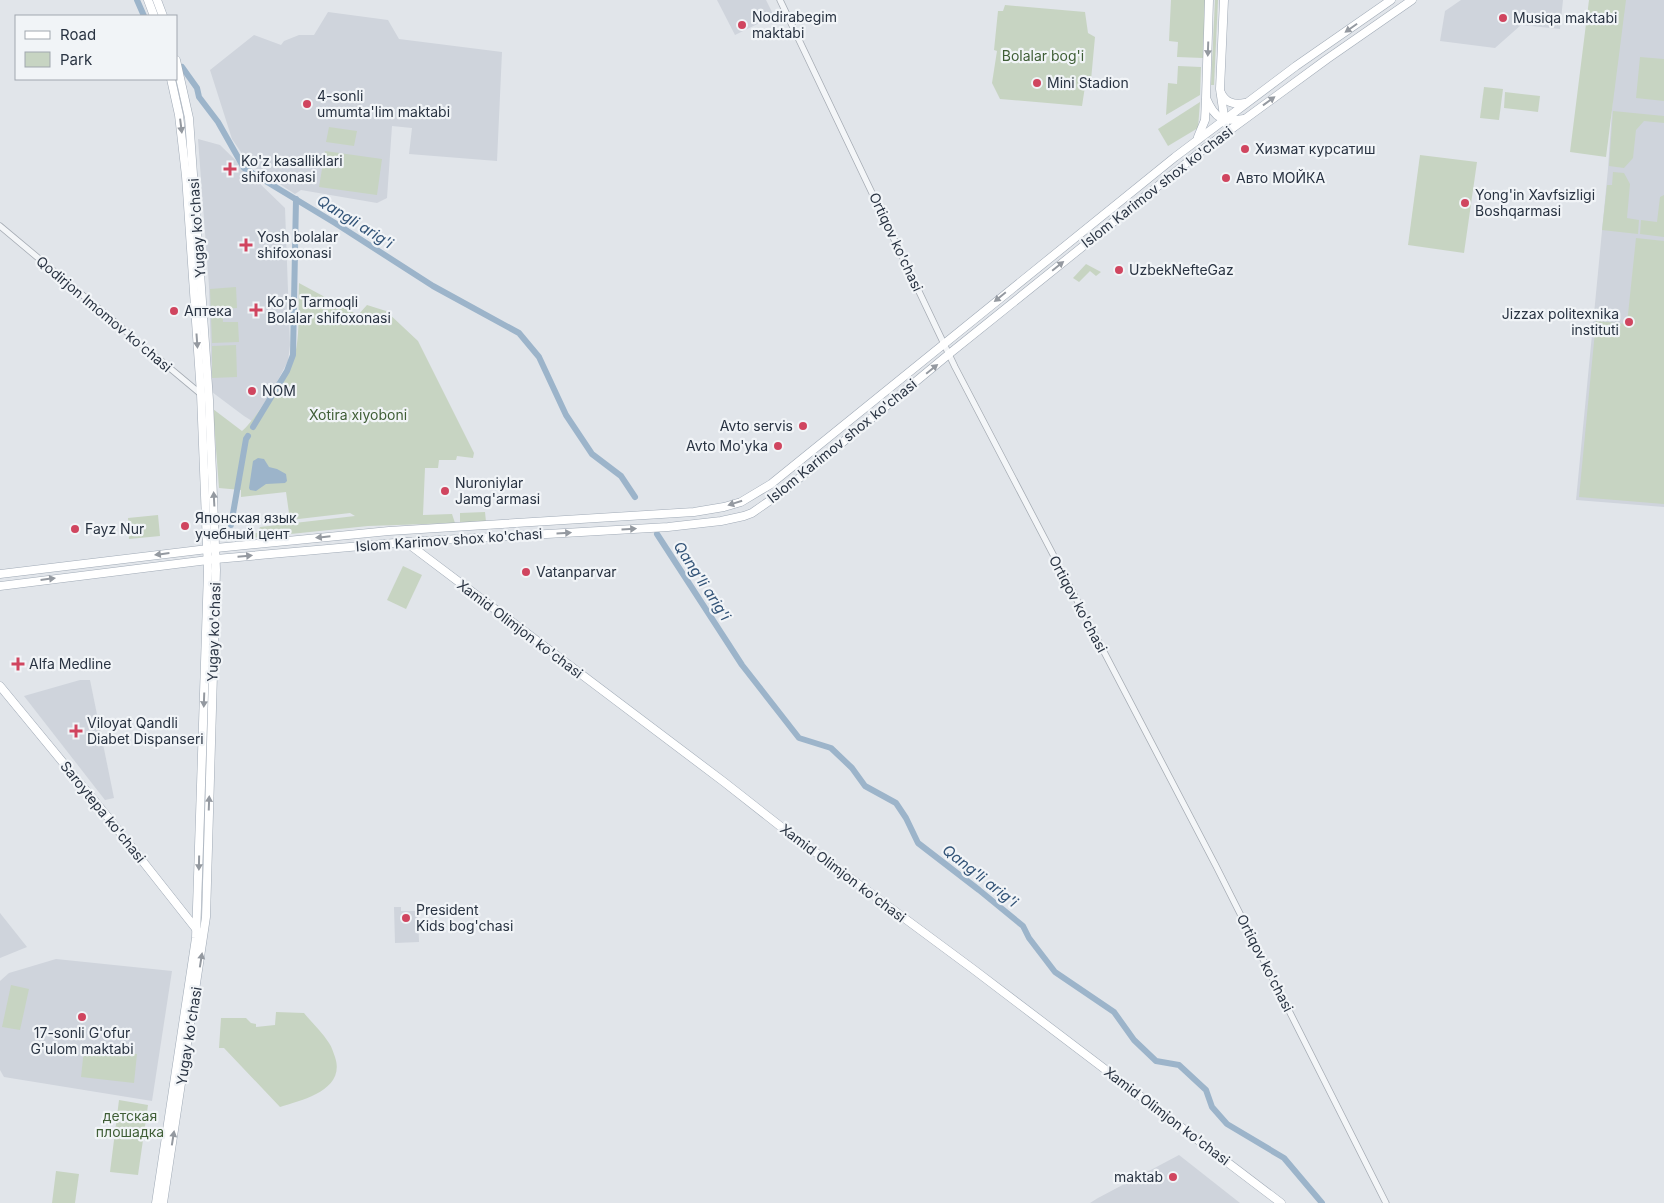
<svg xmlns="http://www.w3.org/2000/svg" width="1664" height="1203" font-family="Inter,sans-serif">
	<style>
		.built { fill: #cfd4dc }
		.green { fill: #c7d4c2 }
		.water { fill: #9cb4ca }
		.lines { fill: none; stroke-linecap: round; stroke-linejoin: round }
		.canal { stroke: #9cb4ca; stroke-width: 6 }
		.minor-casing { stroke: #a6acb4; stroke-width: 7 }
		.major-casing { stroke: #a0aab6; stroke-width: 9 }
		.minor { stroke: #f4f6f8; stroke-width: 5.5 }
		.major { stroke: #fff; stroke-width: 8 }
		.oneway { fill: #9499a0 }
		.poi-dot { fill: #d0455f; stroke: #f1f4f7; stroke-width: 2 }
		.labels { text-anchor: middle; stroke-width: 4.5; stroke-linejoin: round; paint-order: stroke }
		.poi-label { font-size: 14px; fill: #293342; stroke: #f1f4f7; text-anchor: start }
		.park-label { font-size: 14px; fill: #3f5e36; stroke: #f1f4f7 }
		.street-label { font-size: 14px; fill: #293342; stroke: #f1f4f7 }
		.water-label { font-size: 15px; font-style: italic; fill: #325377; stroke: #f1f4f7 }
	</style>
	<rect width="100%" height="100%" fill="#e1e5ea"/>
	<g class="built">
		<polygon points="717,0 766,0 774,16 735,35"/>
		<polygon points="1461,0 1563,0 1560,29 1521,25 1495,48 1440,41 1445,11"/>
		<polygon points="1621,0 1664,0 1664,507 1576,500 1608,169 1617,35"/>
		<polygon points="328,12 388,20 399,39 502,52 497,161 409,154 412,128 392,126 387,198 377,203 301,190 295,194 249,164 232,139 210,70 254,35 281,45 284,41 299,35 314,35"/>
		<polygon points="198,139 220,145 285,208 290,345 288,361 270,395 252,421 244,416 212,392 209,286"/>
		<polygon points="80,680 90,680 114,798 105,800 24,696"/>
		<polygon points="394,907 401,907 401,911 418,911 419,942 395,943"/>
		<polygon points="0,913 27,947 0,958"/>
		<polygon points="56,959 172,971 152,1101 4,1077 0,1070 0,981 9,973"/>
		<polygon points="1179,1155 1240,1203 1090,1203 1098,1198"/>
	</g>
	<g class="green">
		<polygon points="1171,0 1205,0 1203,58 1177,57 1178,42 1169,41"/>
		<polygon points="1215,0 1218,0 1214,85 1211,85"/>
		<polygon points="1589,0 1626,0 1606,157 1570,152"/>
		<polygon points="1005,5 1085,12 1088,33 1095,37 1091,80 1086,80 1082,106 1000,99 992,83 997,51 994,50 998,11 1003,11"/>
		<polygon points="1640,57 1664,59 1664,101 1636,98"/>
		<polygon points="1178,66 1201,67 1200,95 1166,115 1168,83 1177,84"/>
		<polygon points="1484,87 1503,89 1499,120 1480,118"/>
		<polygon points="1505,92 1540,96 1538,112 1504,108"/>
		<polygon points="1200,102 1198,128 1168,146 1158,129"/>
		<polygon points="1613,111 1664,116 1664,123 1644,121 1636,130 1633,158 1624,168 1609,166"/>
		<polygon points="329,127 357,131 354,146 326,142"/>
		<polygon points="325,151 382,159 377,195 319,187"/>
		<polygon points="1420,155 1477,162 1464,253 1408,245"/>
		<polygon points="1613,172 1624,173 1630,184 1627,218 1639,220 1638,234 1602,230 1607,185 1612,185"/>
		<polygon points="1664,195 1664,237 1640,234 1641,220 1657,222 1660,197"/>
		<polygon points="1636,238 1664,241 1664,504 1579,497 1596,321 1627,324"/>
		<polygon points="1086,264 1101,272 1096,276 1090,271 1079,282 1073,278"/>
		<path d="M299,283L358,315L367,305L386,311L418,341L474,453L473,458L457,456L456,460H439L438,468H425L423,515L452,514L455,523L368,526L223,541L219,534L233,532V536L257,533L260,527L355,516L350,513L290,520L286,492L241,497V490L219,488L213,409L242,431C252,424 295,361 296,350C300,329 298,305 299,283Z"/>
		<polygon points="236,287 237,308 222,309 223,322 238,322 239,342 212,343 210,289"/>
		<polygon points="236,345 237,377 212,378 212,346"/>
		<polygon points="485,512 486,522 460,523 460,513"/>
		<polygon points="158,515 160,536 129,539 128,518"/>
		<polygon points="403,566 422,575 406,609 387,600"/>
		<polygon points="11,985 29,989 20,1030 2,1027"/>
		<path d="M276,1012L304,1013C312,1023 322,1032 329,1043C332,1047 333,1052 335,1057C346,1090 303,1100 280,1107L224,1048H219L221,1018H246L251,1023L256,1024V1027L275,1025Z"/>
		<polygon points="84,1049 137,1054 134,1083 81,1077"/>
		<polygon points="119,1100 148,1105 138,1175 110,1172"/>
		<polygon points="56,1171 79,1174 75,1203 52,1203"/>
	</g>
	<polygon class="water" points="258,458 264,459 269,467 277,469 286,474 287,481 285,483 266,484 256,491 250,490 249,488 253,461"/>
	<g class="lines">
		<g class="canal">
			<polyline points="137,0 144,16"/>
			<polyline points="182,67 197,88 199,97 218,122 244,168 335,223 433,286 519,333 539,357 566,415 592,454 621,476 635,497"/>
			<polyline points="253,427 287,371 293,355 296,199"/>
			<polyline points="231,525 246,439 248,436"/>
			<polyline points="657,534 742,665 799,738 831,748 852,768 865,786 896,803 906,818 918,843 979,890 1023,926 1029,938 1055,972 1114,1012 1134,1040 1156,1061 1179,1065 1206,1090 1212,1107 1227,1124 1284,1158 1322,1203"/>
		</g>
		<g class="minor-casing">
			<g id="minor">
				<polyline points="780,0 955,367 1216,866 1386,1203"/>
				<polyline points="0,226 202,395"/>
			</g>
		</g>
		<g class="major-casing">
			<g id="major">
				<polyline points="148,0 154,16"/>
				<polyline points="157,0 163,16"/>
				<path d="M1209,0L1206,98C1215,119 1222,122 1244,119"/>
				<polyline points="1224,0 1220,89 1225,123"/>
				<path d="M1221,93C1226,103 1234,105 1245,103"/>
				<polyline points="1198,137 1205,120 1206,100"/>
				<polyline points="406,542 724,782 780,826 973,969 1281,1203"/>
				<polyline points="0,574 216,548 389,531 694,512 724,507 741,502 771,484 1175,157 1296,66 1391,0"/>
				<polyline points="0,586 216,559 406,542 668,527 721,521 744,516 752,513 785,490 949,354 1204,149 1327,59 1412,0"/>
				<polyline points="0,686 107,816 197,930"/>
				<polyline points="156,1203 196,938 208,571 201,394 186,176 179,115 171,79"/>
				<polyline points="163,1203 206,917 216,570 209,400 189,118 176,60"/>
			</g>
		</g>
		<use href="#minor" class="minor"/>
		<use href="#major" class="major"/>
	</g>
	<defs><path id="oneway-solid" d="M-6-.8H1V-3.2L6.5 0L1 3.2V.8H-6Z" transform="scale(1.25)"/></defs>
	<g class="oneway">
		<use href="#oneway-solid" transform="translate(1351 28) rotate(145)"/>
		<use href="#oneway-solid" transform="translate(1208 49) rotate(92)"/>
		<use href="#oneway-solid" transform="translate(1269 101) rotate(-36)"/>
		<use href="#oneway-solid" transform="translate(181 126) rotate(83)"/>
		<use href="#oneway-solid" transform="translate(1058 266) rotate(-39)"/>
		<use href="#oneway-solid" transform="translate(1000 297) rotate(141)"/>
		<use href="#oneway-solid" transform="translate(197 341) rotate(86)"/>
		<use href="#oneway-solid" transform="translate(932 369) rotate(-39)"/>
		<use href="#oneway-solid" transform="translate(214 499) rotate(-93)"/>
		<use href="#oneway-solid" transform="translate(735 503) rotate(162)"/>
		<use href="#oneway-solid" transform="translate(629 529) rotate(-3)"/>
		<use href="#oneway-solid" transform="translate(564 533) rotate(-3)"/>
		<use href="#oneway-solid" transform="translate(323 537) rotate(174)"/>
		<use href="#oneway-solid" transform="translate(162 554) rotate(173)"/>
		<use href="#oneway-solid" transform="translate(245 556) rotate(-5)"/>
		<use href="#oneway-solid" transform="translate(48 579) rotate(-7)"/>
		<use href="#oneway-solid" transform="translate(204 700) rotate(92)"/>
		<use href="#oneway-solid" transform="translate(209 803) rotate(-88)"/>
		<use href="#oneway-solid" transform="translate(199 863) rotate(91)"/>
		<use href="#oneway-solid" transform="translate(201 960) rotate(-81)"/>
		<use href="#oneway-solid" transform="translate(173 1138) rotate(-81)"/>
	</g>
	<g class="poi-dot">
		<circle cx="1503" cy="18" r="5"/>
		<circle cx="742" cy="25" r="5"/>
		<circle cx="1037" cy="83" r="5"/>
		<circle cx="307" cy="104" r="5"/>
		<circle cx="1245" cy="149" r="5"/>
		<path d="M227.5 161.5h5v5h5v5h-5v5h-5v-5h-5v-5h5z"/>
		<circle cx="1226" cy="178" r="5"/>
		<circle cx="1465" cy="203" r="5"/>
		<path d="M243.5 237.5h5v5h5v5h-5v5h-5v-5h-5v-5h5z"/>
		<circle cx="1119" cy="270" r="5"/>
		<path d="M253.5 302.5h5v5h5v5h-5v5h-5v-5h-5v-5h5z"/>
		<circle cx="174" cy="311" r="5"/>
		<circle cx="1629" cy="322" r="5"/>
		<circle cx="252" cy="391" r="5"/>
		<circle cx="803" cy="426" r="5"/>
		<circle cx="778" cy="446" r="5"/>
		<circle cx="445" cy="491" r="5"/>
		<circle cx="185" cy="526" r="5"/>
		<circle cx="75" cy="529" r="5"/>
		<circle cx="526" cy="572" r="5"/>
		<path d="M15.5 656.5h5v5h5v5h-5v5h-5v-5h-5v-5h5z"/>
		<path d="M73.5 723.5h5v5h5v5h-5v5h-5v-5h-5v-5h5z"/>
		<circle cx="406" cy="918" r="5"/>
		<circle cx="82" cy="1017" r="5"/>
		<circle cx="1173" cy="1177" r="5"/>
	</g>
	<g class="labels">
		<g class="poi-label">
			<text x="752" y="22">Nodirabegim<tspan x="752" dy="16">maktabi</tspan></text>
			<text x="1513" y="23">Musiqa maktabi</text>
			<text x="1047" y="88">Mini Stadion</text>
			<text x="317" y="101">4-sonli<tspan x="317" dy="16">umumta'lim maktabi</tspan></text>
			<text x="1255" y="154">Хизмат курсатиш</text>
			<text x="241" y="166">Ko'z kasalliklari<tspan x="241" dy="16">shifoxonasi</tspan></text>
			<text x="1236" y="183">Авто МОЙКА</text>
			<text x="1475" y="200">Yong'in Xavfsizligi<tspan x="1475" dy="16">Boshqarmasi</tspan></text>
			<text x="257" y="242">Yosh bolalar<tspan x="257" dy="16">shifoxonasi</tspan></text>
			<text x="1129" y="275">UzbekNefteGaz</text>
			<text x="267" y="307">Ko'p Tarmoqli<tspan x="267" dy="16">Bolalar shifoxonasi</tspan></text>
			<text x="184" y="316">Аптека</text>
			<text x="1619" y="319" text-anchor="end">Jizzax politexnika<tspan x="1619" dy="16">instituti</tspan></text>
			<text x="262" y="396">NOM</text>
			<text x="793" y="431" text-anchor="end">Avto servis</text>
			<text x="768" y="451" text-anchor="end">Avto Mo'yka</text>
			<text x="455" y="488">Nuroniylar<tspan x="455" dy="16">Jamg'armasi</tspan></text>
			<text x="195" y="523">Японская язык<tspan x="195" dy="16">учебный цент</tspan></text>
			<text x="85" y="534">Fayz Nur</text>
			<text x="536" y="577">Vatanparvar</text>
			<text x="29" y="669">Alfa Medline</text>
			<text x="87" y="728">Viloyat Qandli<tspan x="87" dy="16">Diabet Dispanseri</tspan></text>
			<text x="416" y="915">President<tspan x="416" dy="16">Kids bog'chasi</tspan></text>
			<text x="82" y="1038" text-anchor="middle">17-sonli G'ofur<tspan x="82" dy="16">G'ulom maktabi</tspan></text>
			<text x="1163" y="1182" text-anchor="end">maktab</text>
		</g>
		<g class="park-label">
			<text x="1043" y="61">Bolalar bog'i</text>
			<text x="358" y="420">Xotira xiyoboni</text>
			<text x="130" y="1121">детская<tspan x="130" dy="16">плошадка</tspan></text>
		</g>
		<g class="street-label">
			<text transform="translate(1157 187) rotate(-38)" y="5">Islom Karimov shox ko'chasi</text>
			<text transform="translate(197 228) rotate(-94)" y="5">Yugay ko'chasi</text>
			<text transform="translate(896 242) rotate(65)" y="5">Ortiqov ko'chasi</text>
			<text transform="translate(104 314) rotate(40)" y="5">Qodirjon Imomov ko'chasi</text>
			<text transform="translate(842 441) rotate(-39)" y="5">Islom Karimov shox ko'chasi</text>
			<text transform="translate(449 540) rotate(-4)" y="5">Islom Karimov shox ko'chasi</text>
			<text transform="translate(1078 604) rotate(62)" y="5">Ortiqov ko'chasi</text>
			<text transform="translate(520 629) rotate(37)" y="5">Xamid Olimjon ko'chasi</text>
			<text transform="translate(214 632) rotate(-88)" y="5">Yugay ko'chasi</text>
			<text transform="translate(103 812) rotate(51)" y="5">Saroytepa ko'chasi</text>
			<text transform="translate(843 873) rotate(37)" y="5">Xamid Olimjon ko'chasi</text>
			<text transform="translate(1265 963) rotate(63)" y="5">Ortiqov ko'chasi</text>
			<text transform="translate(189 1036) rotate(-81)" y="5">Yugay ko'chasi</text>
			<text transform="translate(1167 1116) rotate(37)" y="5">Xamid Olimjon ko'chasi</text>
		</g>
		<g class="water-label">
			<text transform="translate(355 222) rotate(32)" y="5">Qangli arig'i</text>
			<text transform="translate(702 581) rotate(57)" y="5">Qang'li arig'i</text>
			<text transform="translate(980 876) rotate(38)" y="5">Qang'li arig'i</text>
		</g>
	</g>
	<rect x="15" y="15" width="162" height="65" fill="#f1f4f7" stroke="#a1a7af"/>
	<rect x="25" y="31" width="25" height="8" fill="#ffffff" stroke="#a1a7af"/>
	<text x="60" y="40" font-size="15" fill="#293342">Road</text>
	<rect x="25" y="52" width="25" height="15" fill="#c7d4c2" stroke="#a1a7af"/>
	<text x="60" y="65" font-size="15" fill="#293342">Park</text>
</svg>
